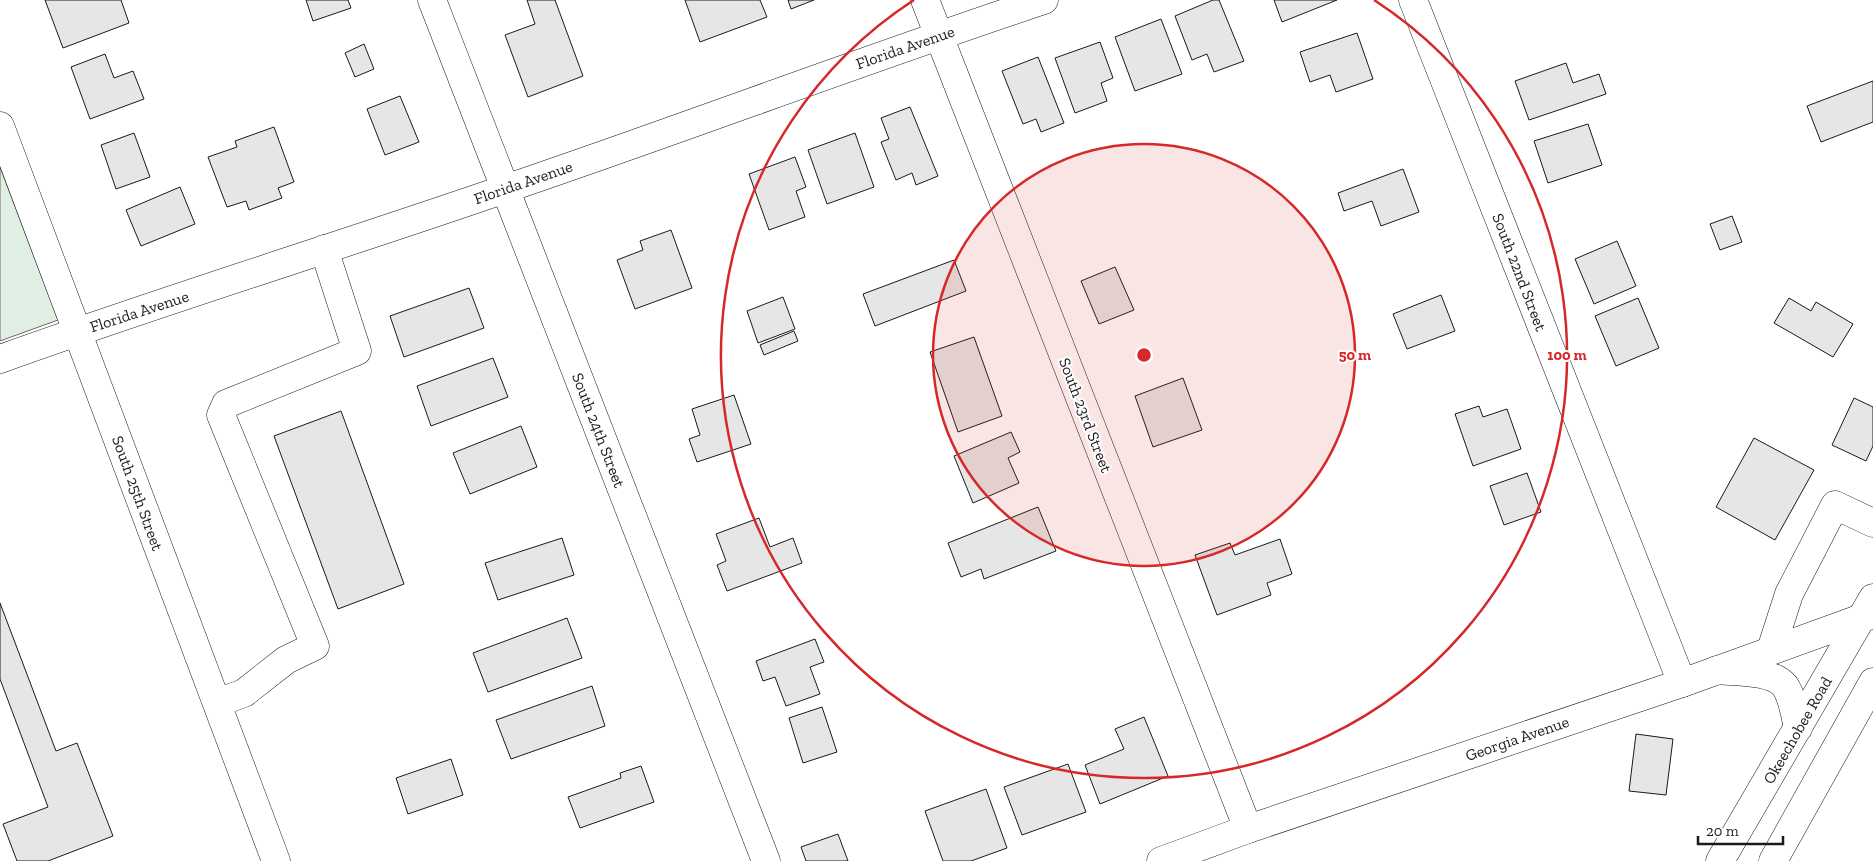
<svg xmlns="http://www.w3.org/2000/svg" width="1873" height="861" font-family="'Zilla Slab',serif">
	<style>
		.green { fill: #e0efe3; stroke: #6a6a6a }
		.building { fill: #e6e6e6; stroke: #1a1a1a }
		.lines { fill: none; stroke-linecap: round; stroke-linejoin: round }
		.minor-casing { stroke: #1a1a1a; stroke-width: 29 }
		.major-casing { stroke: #1a1a1a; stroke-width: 29 }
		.minor { stroke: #fff; stroke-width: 28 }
		.major { stroke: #fff; stroke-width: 28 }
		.ring { fill: none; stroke: #d62828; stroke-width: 2.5 }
		.labels { text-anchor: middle; stroke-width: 4; stroke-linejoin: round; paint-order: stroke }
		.street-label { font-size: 16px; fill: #1a1a1a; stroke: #fff }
		.centre { fill: #d62828; stroke: #fff; stroke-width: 2.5 }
		.ring-label { font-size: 15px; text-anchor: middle; font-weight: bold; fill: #d62828; stroke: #fff; stroke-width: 4; stroke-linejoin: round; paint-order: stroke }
	</style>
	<rect width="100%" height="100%" fill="#fff"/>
	<polygon class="green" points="0,167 58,320 0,341"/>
	<g class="building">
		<polygon points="45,0 121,0 129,23 63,48"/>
		<polygon points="306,0 348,0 351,8 313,21"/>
		<polygon points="527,0 555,0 583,76 528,97 505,35 535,24"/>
		<polygon points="685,0 760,0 767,17 700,42"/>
		<polygon points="788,0 814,0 791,9"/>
		<polygon points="1213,0 1219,0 1244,61 1214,72 1207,54 1192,60 1175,16"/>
		<polygon points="1274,0 1337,0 1282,22"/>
		<polygon points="1161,19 1182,74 1135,91 1115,37"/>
		<polygon points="1357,33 1373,79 1336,92 1330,75 1310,82 1300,52"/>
		<polygon points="1100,42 1113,78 1101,83 1107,101 1075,113 1055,58"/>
		<polygon points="364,44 374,69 355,77 345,53"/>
		<polygon points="105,54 114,78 133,71 144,99 90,119 71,67"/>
		<polygon points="1038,57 1064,123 1041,132 1036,119 1023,124 1002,71"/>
		<polygon points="1566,63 1573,83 1599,74 1606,94 1529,120 1515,81"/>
		<polygon points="1873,81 1873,122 1821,142 1807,106"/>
		<polygon points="400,96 419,142 385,155 367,109"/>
		<polygon points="910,107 938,176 916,185 912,173 896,180 881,142 889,139 881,118"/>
		<polygon points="1588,124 1602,165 1548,183 1534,141"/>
		<polygon points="274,127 294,182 278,188 282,198 249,210 246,201 227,207 208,157 237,147 235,141"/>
		<polygon points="134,133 150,177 116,189 101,145"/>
		<polygon points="855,133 874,187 827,204 808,150"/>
		<polygon points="795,157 806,187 796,191 805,217 769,230 749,174"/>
		<polygon points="1403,169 1419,212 1381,226 1372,201 1344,211 1338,193"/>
		<polygon points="180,187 195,224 141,246 126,210"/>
		<polygon points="1732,216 1742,242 1720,250 1710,224"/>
		<polygon points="671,230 692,288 635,309 617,260 643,250 640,241"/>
		<polygon points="1617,241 1636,286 1594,304 1575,259"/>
		<polygon points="954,260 966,291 875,326 863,294"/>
		<polygon points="1115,267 1134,310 1099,324 1081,281"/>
		<polygon points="469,288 484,328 404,357 390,316"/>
		<polygon points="1441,295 1455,331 1407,349 1393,314"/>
		<polygon points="783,297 795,329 758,343 747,311"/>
		<polygon points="1638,298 1659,348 1616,366 1595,316"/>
		<polygon points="1789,298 1811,311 1816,302 1853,324 1833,357 1774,323"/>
		<polygon points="794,331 798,341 764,355 760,345"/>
		<polygon points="974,337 1002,416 958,432 930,352"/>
		<polygon points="493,358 508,397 431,426 417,386"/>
		<polygon points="1183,378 1202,430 1153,447 1135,396"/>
		<polygon points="734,395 751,444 697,462 689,439 700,435 692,409"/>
		<polygon points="1854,398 1873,407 1873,446 1866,461 1832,445"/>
		<polygon points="1479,406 1483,417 1507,409 1521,449 1473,466 1455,414"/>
		<polygon points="341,411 404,584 338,609 274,436"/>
		<polygon points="521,426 537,467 470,494 453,453"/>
		<polygon points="1011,432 1020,452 1008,458 1019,483 973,503 954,456"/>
		<polygon points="1754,438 1814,470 1775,540 1716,507"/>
		<polygon points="1527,473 1541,512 1504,525 1490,486"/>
		<polygon points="1038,507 1056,551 984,579 981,569 961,577 948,543"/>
		<polygon points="759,518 770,547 793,538 802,563 727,591 717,565 726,561 716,534"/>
		<polygon points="562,538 574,575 498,600 485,563"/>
		<polygon points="1280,539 1292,574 1267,583 1271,595 1217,615 1195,555 1230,543 1235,555"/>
		<polygon points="0,603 56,751 77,743 113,836 48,861 17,861 3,824 48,807 0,679"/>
		<polygon points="567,618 582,658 488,692 473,653"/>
		<polygon points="815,639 824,662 810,667 820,694 786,706 775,677 763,681 756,661"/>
		<polygon points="592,686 605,726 511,759 496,720"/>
		<polygon points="822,707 837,752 803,763 789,718"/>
		<polygon points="1144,717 1168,776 1100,804 1085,765 1124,749 1115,729"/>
		<polygon points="1636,734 1673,739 1666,795 1629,791"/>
		<polygon points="451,759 463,795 408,814 396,778"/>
		<polygon points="1068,764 1086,812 1022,835 1004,787"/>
		<polygon points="641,766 654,802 580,828 568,797 621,778 620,773"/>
		<polygon points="986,789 1007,848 971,861 943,861 925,811"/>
		<polygon points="838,834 848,861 806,861 801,847"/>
	</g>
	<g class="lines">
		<g class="minor-casing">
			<g id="minor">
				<polyline points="432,0 766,861"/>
				<polyline points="925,0 1248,829"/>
				<polyline points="1413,0 1682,683"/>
				<path d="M0,359C167,299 337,247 505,189C685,128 863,60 1044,0"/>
				<polyline points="1771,650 1789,594 1835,505 1873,523"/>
				<polyline points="217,703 244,693 286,660 315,646 221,415 226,404 357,351 324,249"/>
				<polyline points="1161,861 1248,829 1682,683 1873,614"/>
			</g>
		</g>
		<g class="major-casing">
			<g id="major">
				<polyline points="0,126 276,861"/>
				<path d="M1717,670C1736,672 1772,670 1785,686C1793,698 1795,715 1798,728"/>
				<polyline points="1720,861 1873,598"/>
				<polyline points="1773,861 1873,682"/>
			</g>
		</g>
		<use href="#minor" class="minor"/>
		<use href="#major" class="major"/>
	</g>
	<circle cx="1144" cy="355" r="211" fill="#d62828" fill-opacity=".12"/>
	<g class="ring">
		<circle cx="1144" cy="355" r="211"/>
		<path d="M1374 0A423 423 0 1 1 914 0"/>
	</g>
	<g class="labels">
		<g class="street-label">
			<text transform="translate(905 47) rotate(-19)" y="6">Florida Avenue</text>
			<text transform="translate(523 182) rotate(-19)" y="6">Florida Avenue</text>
			<text transform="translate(1520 272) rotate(69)" y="6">South 22nd Street</text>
			<text transform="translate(139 311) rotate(-18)" y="6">Florida Avenue</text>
			<text transform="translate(1086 415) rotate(69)" y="6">South 23rd Street</text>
			<text transform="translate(599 430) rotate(69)" y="6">South 24th Street</text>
			<text transform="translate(138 493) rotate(70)" y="6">South 25th Street</text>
			<text transform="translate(1797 730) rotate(-60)" y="6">Okeechobee Road</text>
			<text transform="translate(1517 738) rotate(-19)" y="6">Georgia Avenue</text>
		</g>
	</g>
	<circle cx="1144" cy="355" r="8" class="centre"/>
	<g class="ring-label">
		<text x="1355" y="360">50 m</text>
		<text x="1567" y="360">100 m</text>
	</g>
	<path d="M1698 836v8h85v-8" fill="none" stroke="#1a1a1a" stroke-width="2.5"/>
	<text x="1706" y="836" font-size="15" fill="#1a1a1a" stroke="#ffffff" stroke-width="4" paint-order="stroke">20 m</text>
</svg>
